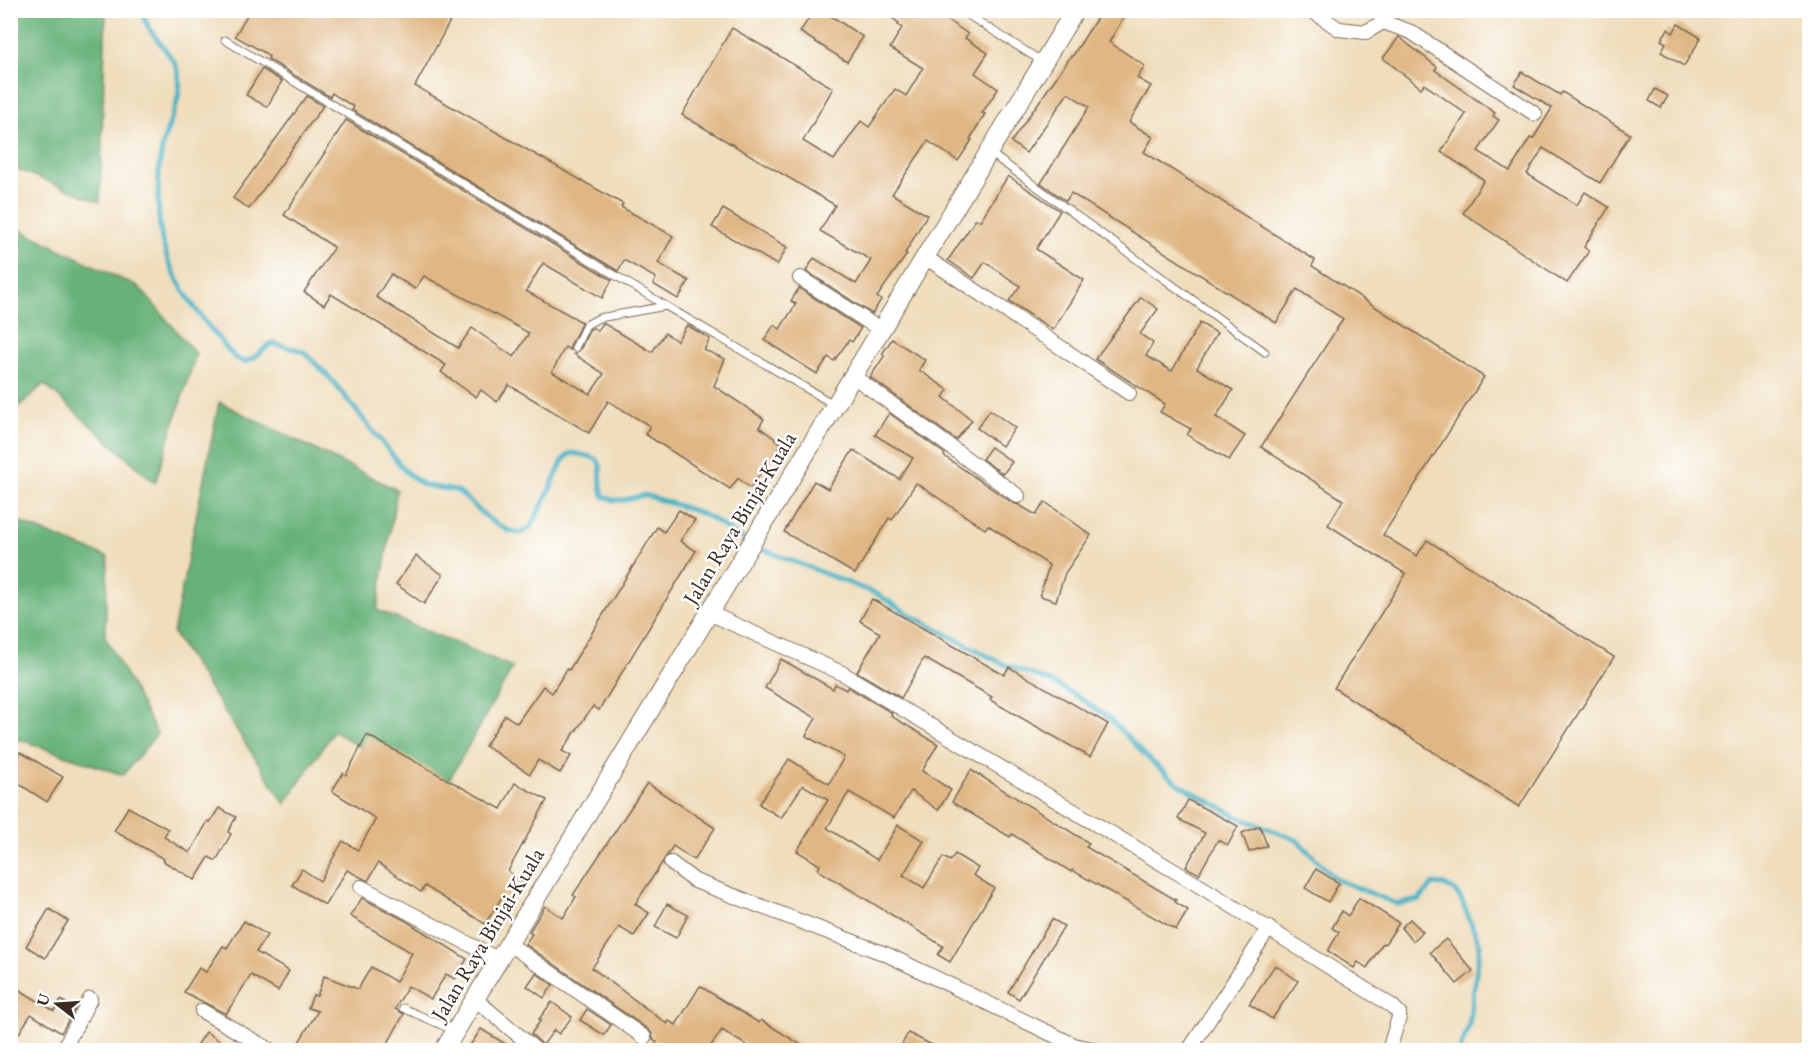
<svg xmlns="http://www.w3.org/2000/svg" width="1820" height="1061" font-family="'EB Garamond',serif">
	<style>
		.forest { fill: #67b27a; stroke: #516e4c; stroke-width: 1.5 }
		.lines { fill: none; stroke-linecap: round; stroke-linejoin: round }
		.stream { stroke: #46b1c4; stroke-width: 5 }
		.building { fill: #e0b784; fill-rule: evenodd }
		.service-casing { stroke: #7a6955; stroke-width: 9 }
		.minor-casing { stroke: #7a6955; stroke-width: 16 }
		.secondary-casing { stroke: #7a6955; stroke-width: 20 }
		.service { stroke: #fff; stroke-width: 7 }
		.minor { stroke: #fff; stroke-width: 14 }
		.secondary { stroke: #fff; stroke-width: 18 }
		.labels { text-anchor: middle; stroke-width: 5; stroke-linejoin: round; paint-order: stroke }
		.street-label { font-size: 22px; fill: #3b2a1e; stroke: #fff }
	</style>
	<rect width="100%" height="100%" fill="#fff"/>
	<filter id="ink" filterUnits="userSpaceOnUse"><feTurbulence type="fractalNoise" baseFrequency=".0167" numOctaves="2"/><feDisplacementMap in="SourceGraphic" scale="12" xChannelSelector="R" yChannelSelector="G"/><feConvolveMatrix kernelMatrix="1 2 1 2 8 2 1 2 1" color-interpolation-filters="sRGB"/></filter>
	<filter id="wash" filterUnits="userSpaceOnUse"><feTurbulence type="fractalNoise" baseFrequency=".008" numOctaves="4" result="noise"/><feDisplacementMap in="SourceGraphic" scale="24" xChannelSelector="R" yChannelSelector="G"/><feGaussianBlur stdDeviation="1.35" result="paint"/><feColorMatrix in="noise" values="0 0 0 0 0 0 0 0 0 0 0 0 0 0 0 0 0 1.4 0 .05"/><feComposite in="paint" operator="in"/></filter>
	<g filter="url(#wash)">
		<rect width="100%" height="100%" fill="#efddbb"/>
		<g class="forest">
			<polygon points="10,11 106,11 100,202 11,167"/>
			<polygon points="11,225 140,288 196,354 155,483 44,384 11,413"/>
			<polygon points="219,402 397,490 377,610 513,667 440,796 334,731 285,804 173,633"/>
			<polygon points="11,519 108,557 105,636 157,734 123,775 21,740 11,741"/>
		</g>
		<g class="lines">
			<path class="stream" d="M143,10C145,36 177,53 179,77C182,102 167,124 162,148C157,176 156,220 164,248C176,289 208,326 235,358L245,362L255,357L271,343L303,351L330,378L406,472L423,485L458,491L490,520L509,531L520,533L530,528L545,500L563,460L571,453C615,459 594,465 603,496L613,500H624L645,495L689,509L709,517L754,546L877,594L912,616L1003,664L1044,679L1074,694L1109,718L1150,760L1177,783L1236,816L1297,840L1336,879L1397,904L1419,900L1433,884L1444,885L1454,890L1461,899L1480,945L1469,1025L1460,1050"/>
		</g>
		<g id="blocks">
			<g class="building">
				<polygon points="250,10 456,10 415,86 623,204 621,207 673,236 658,263 689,281 678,299 653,284 656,278 624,260 618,271 352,110 354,107 332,93 330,97 268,59 269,57 265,53 235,36"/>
				<polygon points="814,10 822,10 863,37 847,62 800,32"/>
				<polygon points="880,10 932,10 949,21 968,34 965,38 988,53 975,73 998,89 982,113 985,114 970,139 972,140 958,161 928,141 892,194 927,215 905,253 907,254 877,297 881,300 872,314 806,271 814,258 856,284 871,260 820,231 835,205 682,115 732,28 833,88 803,141 834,160 861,121 869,127 895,89 906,96 923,68 890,48 902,28 898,25 899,23"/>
				<polygon points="1102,10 1128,10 1109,42 1145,66 1137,78 1151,86 1129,122 1153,137 1144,152 1315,260 1312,266 1484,377 1383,535 1417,556 1427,540 1614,657 1519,807 1334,688 1406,574 1328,525 1343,500 1261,447 1343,319 1297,289 1276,323 1071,193 1066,201 1041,183 1089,107 1068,93 1026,153 1011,142 1071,56 1072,57"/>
				<polygon points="1678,24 1701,38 1684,66 1661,52 1666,43 1661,40 1668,29 1673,33"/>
				<polygon points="1399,37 1437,67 1435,70 1495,113 1493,116 1499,120 1478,151 1510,171 1530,138 1533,139 1552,108 1514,85 1522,72 1560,95 1562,92 1630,134 1600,183 1543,148 1527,174 1577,205 1585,192 1609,207 1584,247 1589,251 1567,283 1463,213 1484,180 1441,152 1466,114 1424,84 1421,88 1383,58"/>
				<polygon points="262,69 282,81 267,107 246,95"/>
				<polygon points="1655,89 1668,96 1661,108 1649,101"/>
				<polygon points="307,96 323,106 249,209 233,198"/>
				<path d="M346,120L612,280L602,298L543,263L526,291L582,322L570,346V350L565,347L552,372L590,394L604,374L574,354L580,350L590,329L593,328L598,331L603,323L652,352L665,333L677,341L687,325L710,339L704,350L725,359L714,386L764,419L759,427L782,444L750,488L738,478L730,489L645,434L650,426L608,401L589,433L509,385L497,402L481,390L476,397L441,372L446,365L331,294L324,305L304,292L334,247L284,215ZM391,274L415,289L424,276L529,333L514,357L472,328L458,348L376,297Z"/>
				<polygon points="1008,176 1060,211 1036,249 1084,280 1053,330 1009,301 1020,286 985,262 974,278 948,260 976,219 980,221"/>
				<polygon points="723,209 787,247 777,265 712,227"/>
				<polygon points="799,288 861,328 852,342 849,340 834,361 828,357 817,374 764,340 774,325 780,329 796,304 791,301"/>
				<polygon points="1141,297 1158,309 1140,334 1153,343 1146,356 1172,371 1200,323 1217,333 1197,368 1233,390 1216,417 1245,436 1229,460 1187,435 1191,429 1160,412 1165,404 1095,359"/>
				<polygon points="892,339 925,360 919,370 948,390 943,397 972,420 956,440 870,377 885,355 882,354"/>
				<polygon points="990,410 1015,428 1002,446 977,428"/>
				<polygon points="889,413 945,454 944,456 1013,503 1019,505 1036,515 1045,502 1091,535 1065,573 1056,601 1040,596 1049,565 988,525 985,529 916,483 892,520 889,518 855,574 784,532 814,481 828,489 853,450 899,479 913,458 875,435"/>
				<polygon points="991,447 1012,462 1003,474 982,459"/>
				<polygon points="679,510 695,520 680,541 696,551 599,710 593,706 562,751 571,756 560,773 538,760 530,774 485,746 505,715 517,723 543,686 552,693 567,669 569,670 657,527 664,532"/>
				<polygon points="416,556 443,575 424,604 396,584"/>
				<polygon points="872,599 1004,675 1009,667 1108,724 1090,757 990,700 992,697 924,658 901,698 857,672 880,633 860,621"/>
				<polygon points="781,659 833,689 835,684 846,690 848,687 892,713 891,716 938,744 922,771 951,790 938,810 911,791 894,818 849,792 827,828 877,860 898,825 924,841 903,875 924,888 943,857 950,861 955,854 978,868 973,875 994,888 950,962 938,955 943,946 818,870 820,865 797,851 828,800 803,785 781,818 759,804 789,759 829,784 844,757 806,736 816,718 765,688"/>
				<polygon points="367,735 501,809 515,783 547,800 508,871 523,882 510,900 503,895 485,924 425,886 421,892 378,863 368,881 347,870 325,905 292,885 302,869 320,881 343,841 358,850 376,819 332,791 343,773 346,775"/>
				<polygon points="20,752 63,777 47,802 10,778 10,767"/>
				<polygon points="971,770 1089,843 1086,847 1176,900 1175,902 1188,910 1176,930 1072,870 1071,872 1012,834 1010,837 952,802"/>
				<polygon points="647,783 715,828 694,860 673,846 635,904 649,913 634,936 619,927 592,968 667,1024 669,1021 676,1025 700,986 759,1023 761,1020 809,1050 743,1050 746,1045 722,1030 708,1050 652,1050 657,1042 653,1039 652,1034 649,1030 525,944 532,934 529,932 545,906 563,918 576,897 573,895"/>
				<polygon points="1188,800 1238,826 1228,845 1218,840 1199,874 1186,867 1205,833 1178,819"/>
				<polygon points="128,807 168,829 164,837 190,853 208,821 210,822 219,808 236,817 228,832 231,834 216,861 209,857 195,880 163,861 164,859 114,831"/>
				<polygon points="1260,826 1267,846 1249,852 1242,833"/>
				<polygon points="1316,869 1339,883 1328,902 1305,888"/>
				<polygon points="362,898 406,921 467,959 455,979 446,974 431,999 408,986 395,1009 404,1014 384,1050 294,1050 318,1011 308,1008 313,995 317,996 324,976 358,989 371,967 396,982 412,953 350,916"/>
				<polygon points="1359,898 1399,923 1385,944 1383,943 1367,968 1358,962 1354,968 1328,951 1339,932 1332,928 1342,911 1348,916"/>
				<polygon points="667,904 688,915 676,938 655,927"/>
				<polygon points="49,909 68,921 45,958 26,946"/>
				<polygon points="1052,919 1064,926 1019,999 1008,992"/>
				<polygon points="1410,919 1423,932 1413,941 1401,928"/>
				<polygon points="244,921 267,935 256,952 289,971 278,991 251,975 226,1014 184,992 199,968 206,972 223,946 227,948"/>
				<polygon points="1446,939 1473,971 1457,984 1430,952"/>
				<polygon points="1275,965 1298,981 1272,1019 1249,1004"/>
				<polygon points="536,973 553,985 544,998 527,986"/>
				<polygon points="10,984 54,1011 61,1000 75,1009 61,1033 31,1014 10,1048"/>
				<polygon points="552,1002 572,1017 559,1034 554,1030 543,1045 531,1034 541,1020 539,1019"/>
				<polygon points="587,1009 611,1025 604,1035 580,1020"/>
				<polygon points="481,1029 515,1050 467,1050"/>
				<polygon points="206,1032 233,1050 194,1050"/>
				<polygon points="908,1033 942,1050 899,1050"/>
			</g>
		</g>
	</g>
	<g filter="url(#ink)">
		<use href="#blocks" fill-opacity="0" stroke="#7a6955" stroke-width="1.5"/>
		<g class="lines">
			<g class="service-casing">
				<g id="service">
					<polyline points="960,10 1043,62"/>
					<polyline points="225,40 666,306"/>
					<polyline points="990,153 1265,352"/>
					<polyline points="575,348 586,325 599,318 666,306 833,404"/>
					<polyline points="403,1008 455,1031"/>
				</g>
			</g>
			<g class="minor-casing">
				<g id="minor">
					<polyline points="1311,10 1339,29 1366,32 1383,22 1411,32 1535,114"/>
					<polyline points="925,257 1129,393"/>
					<polyline points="800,278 881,330"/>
					<polyline points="853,376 1018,496"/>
					<polyline points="709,613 842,673 1208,891 1392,1006 1399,1013 1399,1017 1389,1050"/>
					<polyline points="671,863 695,881 888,955 1074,1045 1096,1050"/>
					<polyline points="361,887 499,960"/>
					<polyline points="509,944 644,1037"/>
					<polyline points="475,999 536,1050"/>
					<polyline points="202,1011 270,1050"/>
					<polyline points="63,1050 90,999"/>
					<polyline points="1189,1050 1269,928"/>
				</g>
			</g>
			<g class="secondary-casing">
				<polyline id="secondary" points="444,1050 1075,10"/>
			</g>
			<use href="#service" class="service"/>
			<use href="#minor" class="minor"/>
			<use href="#secondary" class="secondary"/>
		</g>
	</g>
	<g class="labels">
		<g class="street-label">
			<text transform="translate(739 518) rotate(-59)" y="8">Jalan Raya Binjai-Kuala</text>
			<text transform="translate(487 934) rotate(-59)" y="8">Jalan Raya Binjai-Kuala</text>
		</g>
	</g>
	<rect width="1820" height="1061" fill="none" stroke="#fff" stroke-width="36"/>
	<g transform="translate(57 1004) rotate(287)" stroke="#ffffff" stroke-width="4.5" paint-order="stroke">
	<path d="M0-4.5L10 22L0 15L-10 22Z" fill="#3b2a1e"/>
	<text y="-9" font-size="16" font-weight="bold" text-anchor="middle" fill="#3b2a1e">U</text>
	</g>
</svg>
